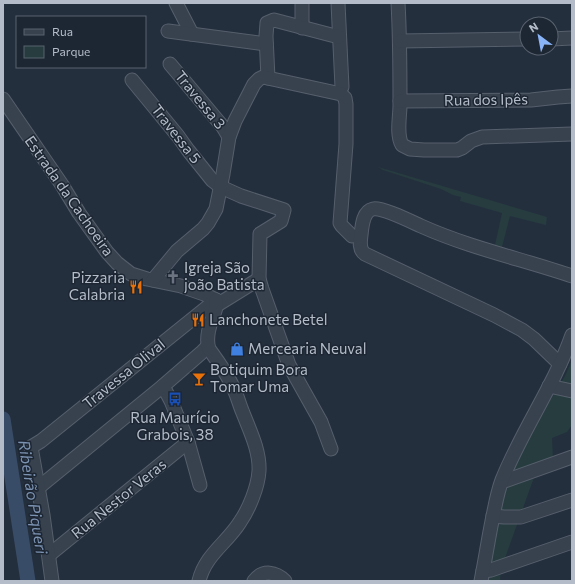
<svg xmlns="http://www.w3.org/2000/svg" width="575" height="584" font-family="Commissioner,sans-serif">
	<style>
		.green { fill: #263c3f }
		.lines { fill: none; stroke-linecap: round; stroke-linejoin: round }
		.river { stroke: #394c67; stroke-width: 15 }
		.minor-casing { stroke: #565f6c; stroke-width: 15 }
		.minor { stroke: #38414e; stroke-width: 13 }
		.labels { text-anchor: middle; stroke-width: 3; stroke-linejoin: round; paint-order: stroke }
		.street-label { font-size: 15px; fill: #b4bcc9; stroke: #1d2633 }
		.poi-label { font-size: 15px; fill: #b4bcc9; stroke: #1d2633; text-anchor: start }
		.water-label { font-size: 16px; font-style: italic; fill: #7c92b1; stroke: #1d2633 }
	</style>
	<rect width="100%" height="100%" fill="#242f3e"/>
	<g class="green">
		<polygon points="378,167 547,217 546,225 510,216 502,247 495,245 502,213 460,201 461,197 453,195 441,189 383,170"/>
		<polygon points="572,360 572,425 567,432 552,438 553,459 536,472 505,558 501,567 500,581 485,581 504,480 535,425 565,376"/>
	</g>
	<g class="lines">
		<polyline class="river" points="3,419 28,581"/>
		<g class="minor-casing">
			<g id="minor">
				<polyline points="176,3 192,34"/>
				<polyline points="302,3 302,28"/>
				<polyline points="338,3 342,87"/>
				<path d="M398,3C400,37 400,71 400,105C400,117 396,134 402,145L410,149L424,150H457L462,148L471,141L482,137L572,134"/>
				<polyline points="168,31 266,44"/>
				<polyline points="551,39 572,38"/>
				<polyline points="400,41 527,39"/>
				<polyline points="170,64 223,127 229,137"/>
				<polyline points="268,78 266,36 267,23 274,20 339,37"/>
				<polyline points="132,80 178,136 188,150 212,180 221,187 241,196 284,210 281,221 260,234 259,279 262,289 289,365 321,422 331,449"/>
				<polyline points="3,99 62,185 79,213 107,252 117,263 131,274 147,279 181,286 204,294 216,300"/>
				<polyline points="400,101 531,100 558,97 572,96"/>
				<polyline points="153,280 177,251 203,229 208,223 216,209 223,174 229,137 235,121 254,84 259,79 263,77 341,94 345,98 346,104 346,144 340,223 342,226 352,236"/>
				<polyline points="217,305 259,279"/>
				<path d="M560,364L534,339L522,330L494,315L365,254C359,250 360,242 361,235C362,226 363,211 373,209C382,207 412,222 421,226C470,248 522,259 572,276"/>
				<polyline points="163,386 171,401 188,442 200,485"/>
				<polyline points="549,386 572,391"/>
				<polyline points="502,482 572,457"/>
				<polyline points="38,488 163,386 201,353 208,346"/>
				<polyline points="493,516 504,517 521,517 572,500"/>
				<polyline points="49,555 188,442"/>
				<polyline points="483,571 491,570 572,542"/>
				<polyline points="52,581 43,515 31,447 41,441 216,300"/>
				<path d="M199,581C205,555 227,543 240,522C249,509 258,487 259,471C260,451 250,431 243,413C239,404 237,394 232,385C226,372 217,360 209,349C206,340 208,331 211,322C213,314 218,309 216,300"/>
				<path d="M254,581C263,569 276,572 285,581"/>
				<path d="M481,581C485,561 488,541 492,521C495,507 497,493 502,480C522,430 554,386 572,335"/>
			</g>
		</g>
		<use href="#minor" class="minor"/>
	</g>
	<defs>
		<g id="church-bare" transform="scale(1.08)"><path d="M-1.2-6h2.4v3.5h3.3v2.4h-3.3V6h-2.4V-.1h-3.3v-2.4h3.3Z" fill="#6b7280" stroke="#1d2633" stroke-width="2.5" paint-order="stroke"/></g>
		<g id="restaurant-bare" transform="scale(1.08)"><path d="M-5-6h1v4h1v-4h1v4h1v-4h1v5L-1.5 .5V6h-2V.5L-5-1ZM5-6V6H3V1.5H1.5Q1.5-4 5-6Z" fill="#e8710a" stroke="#1d2633" stroke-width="2.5" paint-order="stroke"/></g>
		<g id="shop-bare" transform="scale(1.08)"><path d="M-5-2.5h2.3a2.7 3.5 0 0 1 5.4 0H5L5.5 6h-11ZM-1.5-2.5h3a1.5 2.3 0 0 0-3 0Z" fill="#3f7fe0" stroke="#1d2633" stroke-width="2.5" paint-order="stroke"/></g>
		<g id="bar-bare" transform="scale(1.08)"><path d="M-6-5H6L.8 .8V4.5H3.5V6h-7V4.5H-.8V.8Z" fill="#e8710a" stroke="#1d2633" stroke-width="2.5" paint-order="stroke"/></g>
		<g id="bus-bare" transform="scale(1.08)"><path d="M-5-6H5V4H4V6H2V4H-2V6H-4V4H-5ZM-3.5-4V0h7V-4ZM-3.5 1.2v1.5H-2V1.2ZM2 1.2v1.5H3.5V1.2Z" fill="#1a4fb4" stroke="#1d2633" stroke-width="2.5" paint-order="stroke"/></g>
	</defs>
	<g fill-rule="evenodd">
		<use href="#church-bare" x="173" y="277"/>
		<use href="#restaurant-bare" x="136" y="287"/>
		<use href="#restaurant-bare" x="198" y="320"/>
		<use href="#shop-bare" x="237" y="349"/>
		<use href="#bar-bare" x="199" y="379"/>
		<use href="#bus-bare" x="175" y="399"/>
	</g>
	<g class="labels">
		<g class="street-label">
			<text transform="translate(200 100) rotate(51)" y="5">Travessa 3</text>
			<text transform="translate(486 100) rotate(-1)" y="5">Rua dos Ipês</text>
			<text transform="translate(176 134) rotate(52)" y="5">Travessa 5</text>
			<text transform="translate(69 196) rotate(55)" y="5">Estrada da Cachoeira</text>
			<text transform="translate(124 374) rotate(-39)" y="5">Travessa Olival</text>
			<text transform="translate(119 499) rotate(-39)" y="5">Rua Nestor Veras</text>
		</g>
		<g class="poi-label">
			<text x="184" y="273">Igreja São<tspan x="184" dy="17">joão Batista</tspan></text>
			<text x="125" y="283" text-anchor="end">Pizzaria<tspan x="125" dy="17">Calabria</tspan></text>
			<text x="209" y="325">Lanchonete Betel</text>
			<text x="248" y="354">Mercearia Neuval</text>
			<text x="210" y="375">Botiquim Bora<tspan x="210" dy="17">Tomar Uma</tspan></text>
			<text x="175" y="423" text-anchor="middle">Rua Maurício<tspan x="175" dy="17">Grabois, 38</tspan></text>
		</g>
		<g class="water-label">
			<text transform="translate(33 497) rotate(81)" y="6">Ribeirão Piqueri</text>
		</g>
	</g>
	<rect width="575" height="584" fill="none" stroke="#b4bcc9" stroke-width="8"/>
	<rect x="16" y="16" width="130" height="52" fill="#1d2633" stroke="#59626f"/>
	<rect x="24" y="29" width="20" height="6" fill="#38414e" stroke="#59626f"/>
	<text x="52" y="36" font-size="12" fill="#b4bcc9">Rua</text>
	<rect x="24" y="46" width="20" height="12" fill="#263c3f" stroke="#59626f"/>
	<text x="52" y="56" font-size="12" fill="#b4bcc9">Parque</text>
	<g transform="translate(539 36) rotate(328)"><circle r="19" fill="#1d2633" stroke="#59626f"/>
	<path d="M0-3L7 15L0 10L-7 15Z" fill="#8ab4f8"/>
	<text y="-6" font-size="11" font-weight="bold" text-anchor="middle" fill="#b4bcc9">N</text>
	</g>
</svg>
